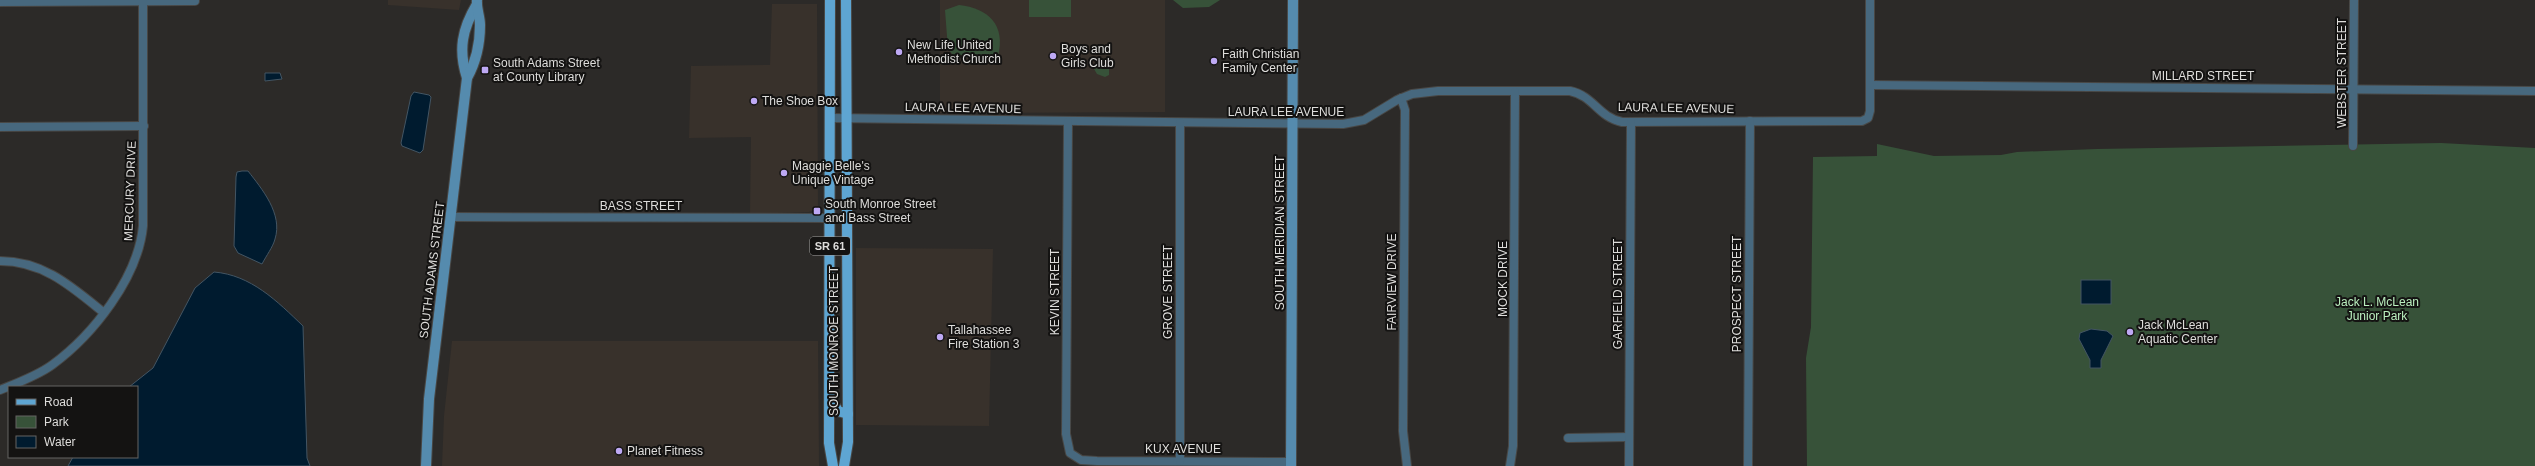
<svg xmlns="http://www.w3.org/2000/svg" width="2535" height="466" font-family="Arial,sans-serif">
	<style>
		.built { fill: #38312b }
		.green { fill: #375239 }
		.water { fill: #001b2f; stroke: #435563 }
		.lines { fill: none; stroke-linecap: round; stroke-linejoin: round }
		.street-casing { stroke: #484745; stroke-width: 10 }
		.secondary-casing { stroke: #484745; stroke-width: 12 }
		.primary-casing { stroke: #484745; stroke-width: 12 }
		.street { stroke: #47687e; stroke-width: 8 }
		.secondary { stroke: #558bae; stroke-width: 10 }
		.primary { stroke: #5ea5d2; stroke-width: 10 }
		.poi-dot { fill: #bea9f4; stroke: #141312; stroke-width: 1.5 }
		.labels { text-anchor: middle; stroke-width: 4; stroke-linejoin: round; paint-order: stroke }
		.shield { fill: #141312; stroke: #a1a09f; stroke-width: 1 }
		.shield-label { font-size: 11px; font-weight: bold; fill: #dedddb }
		.poi-label { font-size: 12px; fill: #dedddb; stroke: #141312; text-anchor: start }
		.street-label { font-size: 12px; fill: #dedddb; stroke: #141312 }
		.park-label { font-size: 12px; fill: #baeebe; stroke: #141312 }
	</style>
	<rect width="100%" height="100%" fill="#2c2a28"/>
	<g class="built">
		<polygon points="388,0 461,0 459,10 388,5"/>
		<polygon points="940,0 1165,0 1165,112 940,113"/>
		<polygon points="772,4 817,4 818,208 809,212 750,214 751,137 689,138 691,66 770,65"/>
		<polygon points="856,248 993,249 989,426 856,425"/>
		<polygon points="452,341 818,341 819,466 442,466 444,416"/>
	</g>
	<g class="green">
		<rect x="1029" y="0" width="42" height="17"/>
		<polygon points="1173,0 1220,0 1209,7 1183,8"/>
		<path d="M959,5C988,8 1006,25 998,56L953,55L948,49L945,10Z"/>
		<polygon points="1106,58 1109,59 1109,75 1105,77 1097,74 1094,69 1098,60"/>
		<polygon points="2441,143 2535,148 2535,466 1807,466 1806,358 1811,327 1813,157 1877,156 1877,144 1934,156 2001,155 2017,152 2097,149"/>
	</g>
	<g class="water">
		<polygon points="265,73 280,73 282,79 265,81"/>
		<polygon points="414,92 429,95 431,97 423,150 420,153 402,146 401,143 411,96"/>
		<path d="M242,171H248C262,189 283,214 275,239C273,247 266,256 262,264L238,253L234,246L236,177L237,172Z"/>
		<path d="M214,272C251,275 277,301 303,326L307,458L310,466H68L73,457H137V387H129L153,368L195,288Z"/>
		<rect x="2081" y="280" width="30" height="24"/>
		<polygon points="2091,329 2107,331 2113,336 2101,360 2101,368 2090,368 2090,360 2079,339 2080,333"/>
	</g>
	<g class="lines">
		<g class="street-casing">
			<g id="street">
				<polyline points="0,2 195,1"/>
				<polyline points="1870,85 2535,91"/>
				<polyline points="1401,98 1405,110 1403,431 1407,466"/>
				<path d="M830,118L1343,124L1364,120L1397,100L1412,94L1438,91H1570C1594,96 1598,117 1622,122L1862,121L1868,118L1870,111V0"/>
				<polyline points="1068,122 1066,434 1070,453 1081,460 1097,461 1291,462"/>
				<polyline points="0,127 144,126"/>
				<polyline points="2353,146 2354,0"/>
				<polyline points="452,217 831,218"/>
				<path d="M0,261C43,261 71,286 103,312"/>
				<path d="M0,390C17,383 37,376 52,365C93,335 138,278 143,226V1"/>
				<polyline points="1568,438 1629,437"/>
				<polyline points="1180,461 1180,123"/>
				<polyline points="1510,466 1513,446 1515,92"/>
				<polyline points="1629,466 1631,122"/>
				<polyline points="1748,466 1750,121"/>
			</g>
		</g>
		<g class="secondary-casing">
			<g id="secondary">
				<path d="M467,78C458,50 462,29 477,4"/>
				<path d="M426,466L429,399L467,78C476,62 480,44 480,25C480,16 476,8 477,0"/>
				<polyline points="1291,466 1293,0"/>
			</g>
		</g>
		<g class="primary-casing">
			<g id="primary">
				<polyline points="830,0 829,443 833,466"/>
				<polyline points="830,397 838,411 848,414"/>
				<polyline points="844,466 848,442 846,0"/>
			</g>
		</g>
		<use href="#street" class="street"/>
		<use href="#secondary" class="secondary"/>
		<use href="#primary" class="primary"/>
	</g>
	<g class="poi-dot">
		<circle cx="899" cy="52" r="4"/>
		<circle cx="1053" cy="56" r="4"/>
		<circle cx="1214" cy="61" r="4"/>
		<rect x="481" y="66" width="8" height="8" rx="2"/>
		<circle cx="754" cy="101" r="4"/>
		<circle cx="784" cy="173" r="4"/>
		<rect x="813" y="207" width="8" height="8" rx="2"/>
		<circle cx="2130" cy="332" r="4"/>
		<circle cx="940" cy="337" r="4"/>
		<circle cx="619" cy="451" r="4"/>
	</g>
	<g class="labels">
		<rect class="shield" x="810" y="237" width="40" height="18" rx="3"/>
		<g class="shield-label">
			<text x="830" y="250">SR 61</text>
		</g>
		<g class="poi-label">
			<text x="907" y="49">New Life United<tspan x="907" dy="14">Methodist Church</tspan></text>
			<text x="1061" y="53">Boys and<tspan x="1061" dy="14">Girls Club</tspan></text>
			<text x="1222" y="58">Faith Christian<tspan x="1222" dy="14">Family Center</tspan></text>
			<text x="493" y="67">South Adams Street<tspan x="493" dy="14">at County Library</tspan></text>
			<text x="762" y="105">The Shoe Box</text>
			<text x="792" y="170">Maggie Belle's<tspan x="792" dy="14">Unique Vintage</tspan></text>
			<text x="825" y="208">South Monroe Street<tspan x="825" dy="14">and Bass Street</tspan></text>
			<text x="2138" y="329">Jack McLean<tspan x="2138" dy="14">Aquatic Center</tspan></text>
			<text x="948" y="334">Tallahassee<tspan x="948" dy="14">Fire Station 3</tspan></text>
			<text x="627" y="455">Planet Fitness</text>
		</g>
		<g class="street-label">
			<text transform="translate(2342 73) rotate(-90)" y="4">WEBSTER STREET</text>
			<text x="2203" y="80">MILLARD STREET</text>
			<text transform="translate(963 108) rotate(1)" y="4">LAURA LEE AVENUE</text>
			<text transform="translate(1676 108) rotate(1)" y="4">LAURA LEE AVENUE</text>
			<text x="1286" y="116">LAURA LEE AVENUE</text>
			<text transform="translate(130 191) rotate(-88)" y="4">MERCURY DRIVE</text>
			<text x="641" y="210">BASS STREET</text>
			<text transform="translate(1280 233) rotate(-90)" y="4">SOUTH MERIDIAN STREET</text>
			<text transform="translate(432 270) rotate(-83)" y="4">SOUTH ADAMS STREET</text>
			<text transform="translate(1503 279) rotate(-90)" y="4">MOCK DRIVE</text>
			<text transform="translate(1392 282) rotate(-90)" y="4">FAIRVIEW DRIVE</text>
			<text transform="translate(1055 292) rotate(-90)" y="4">KEVIN STREET</text>
			<text transform="translate(1168 292) rotate(-90)" y="4">GROVE STREET</text>
			<text transform="translate(1618 294) rotate(-90)" y="4">GARFIELD STREET</text>
			<text transform="translate(1737 294) rotate(-90)" y="4">PROSPECT STREET</text>
			<text transform="translate(834 341) rotate(-90)" y="4">SOUTH MONROE STREET</text>
			<text x="1183" y="453">KUX AVENUE</text>
		</g>
		<g class="park-label">
			<text x="2377" y="306">Jack L. McLean<tspan x="2377" dy="14">Junior Park</tspan></text>
		</g>
	</g>
	<rect x="8" y="386" width="130" height="72" fill="#141312" stroke="#656462"/>
	<rect x="16" y="399" width="20" height="6" fill="#5ea5d2" stroke="#656462"/>
	<text x="44" y="406" font-size="12" fill="#dedddb">Road</text>
	<rect x="16" y="416" width="20" height="12" fill="#375239" stroke="#656462"/>
	<text x="44" y="426" font-size="12" fill="#dedddb">Park</text>
	<rect x="16" y="436" width="20" height="12" fill="#001b2f" stroke="#656462"/>
	<text x="44" y="446" font-size="12" fill="#dedddb">Water</text>
</svg>
